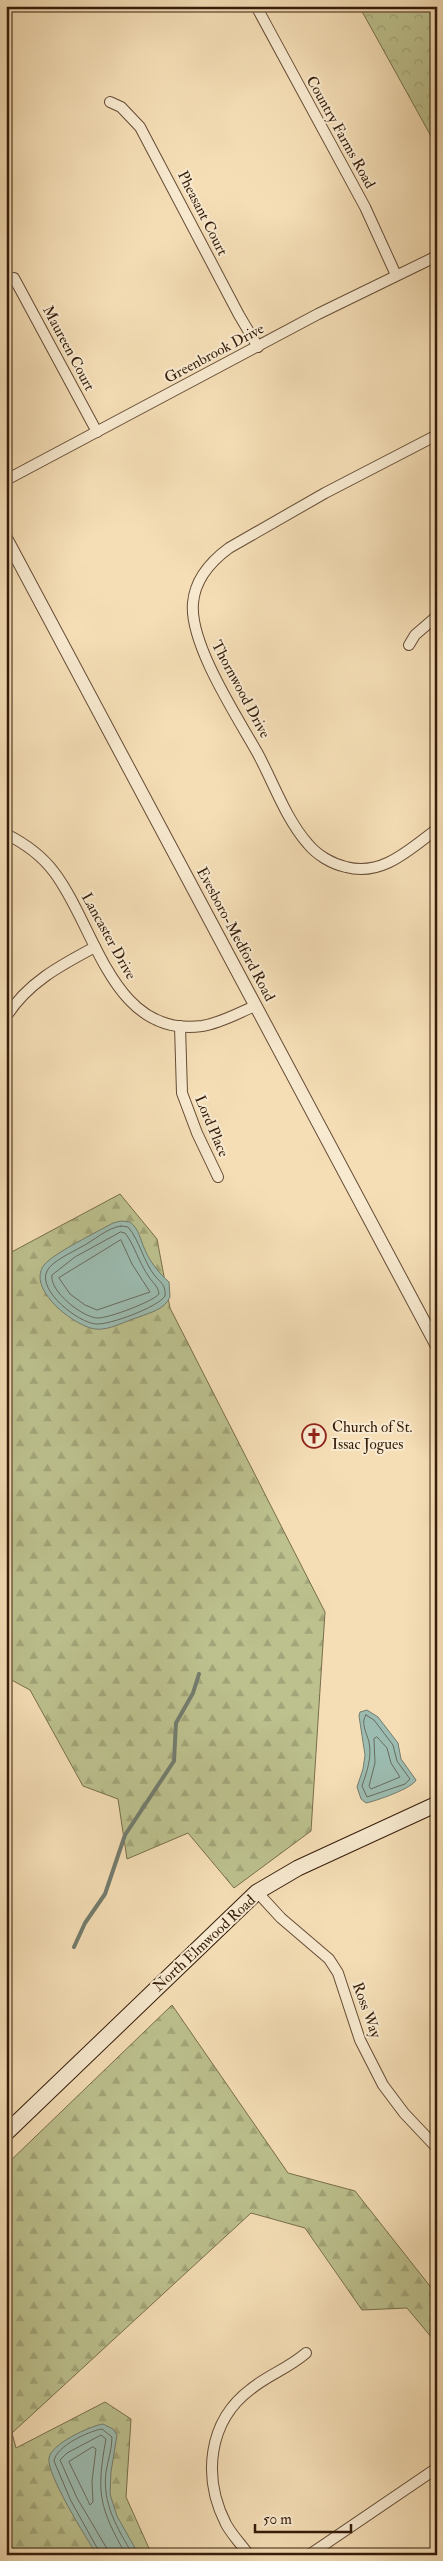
<svg xmlns="http://www.w3.org/2000/svg" width="443" height="2561" font-family="'IM FELL Double Pica',serif">
	<style>
		.forest { fill: url(#forest-firs); stroke: #786e4c }
		.park { fill: url(#park-crowns); stroke: #786e4c }
		.water { fill: #9cbcb1; stroke: #737c6e }
		.lines { fill: none; stroke-linecap: round; stroke-linejoin: round }
		.shore { stroke: #686c5e; stroke-width: 1 }
		.stream { stroke: #737c6e; stroke-width: 4 }
		.minor-casing { stroke: #654c35; stroke-width: 12 }
		.tertiary-casing { stroke: #654c35; stroke-width: 14 }
		.secondary-casing { stroke: #351c0a; stroke-width: 17 }
		.minor { stroke: #f8ead0; stroke-width: 10 }
		.tertiary { stroke: #f8ead0; stroke-width: 12 }
		.secondary { stroke: #f8ead0; stroke-width: 15 }
		.labels { text-anchor: middle; stroke-width: 4; stroke-linejoin: round; paint-order: stroke }
		.street-label { font-size: 15px; fill: #351c0a; stroke: #f8ead0 }
		.poi-label { font-size: 15px; fill: #351c0a; stroke: #f8ead0; text-anchor: start }
	</style>
	<defs>
		<pattern id="forest-firs" width="22" height="20" patternUnits="userSpaceOnUse" patternTransform="scale(1.25)"><rect width="22" height="20" fill="#bcc18e"/><path d="M5 1l3.5 6h-7zM16 11l3.5 6h-7z" fill="#a2a579"/></pattern>
		<pattern id="park-crowns" width="20" height="18" patternUnits="userSpaceOnUse" patternTransform="scale(1.25)"><rect width="20" height="18" fill="#bcc18e"/><path d="M2 6a3 3 0 1 1 6 0M12 15a3 3 0 1 1 6 0" fill="none" stroke="#a2a579"/></pattern>
	</defs>
	<rect width="100%" height="100%" fill="#f5deb6"/>
	<filter id="stains"><feTurbulence type="fractalNoise" baseFrequency=".004" numOctaves="4"/><feColorMatrix values="0 0 0 0 .2 0 0 0 0 .09 0 0 0 0 .02 0 0 0 .5 -.17"/></filter>
	<radialGradient id="worn" r=".72"><stop offset=".6" stop-color="#630" stop-opacity="0"/><stop offset="1" stop-color="#630" stop-opacity=".3"/></radialGradient>
	<g class="forest">
		<polygon points="120,1194 157,1239 170,1308 325,1612 311,1831 234,1888 188,1833 127,1859 118,1799 83,1786 30,1690 6,1677 6,1255"/>
		<polygon points="172,2005 288,2173 355,2191 437,2295 437,2344 407,2308 362,2310 305,2228 251,2213 12,2433 16,2448 105,2402 131,2419 126,2497 152,2555 6,2555 6,2165"/>
	</g>
	<polygon class="park" points="359,6 437,6 437,147"/>
	<g class="water">
		<path d="M121,1221L130,1222C139,1229 140,1239 145,1250C150,1262 159,1273 169,1282L170,1297C164,1310 151,1312 139,1317C125,1321 109,1331 95,1329C74,1326 26,1289 44,1265C54,1253 97,1232 113,1223Z"/>
		<path d="M367,1710L378,1717L398,1743L401,1759L416,1780C413,1788 376,1801 366,1803L361,1799L357,1787L363,1769L365,1755L359,1716L360,1712Z"/>
		<path d="M103,2424L113,2429L117,2435L111,2472L110,2494L117,2516L139,2555H97C87,2539 46,2474 49,2458C51,2444 90,2426 103,2424Z"/>
	</g>
	<g class="lines">
		<g class="shore">
			<path d="M121,1226L128,1227C140,1241 143,1261 155,1276C161,1283 166,1285 165,1296C158,1307 110,1325 96,1324C79,1323 37,1291 47,1271C52,1261 71,1253 81,1247C94,1241 106,1228 121,1226Z"/>
			<path d="M121,1232L125,1233C134,1244 139,1263 149,1277C153,1283 158,1286 159,1294C152,1302 109,1318 98,1318C83,1318 49,1291 52,1275L75,1257Z"/>
			<polygon points="121,1240 132,1264 150,1292 97,1310 85,1305 70,1294 59,1278"/>
			<path d="M366,1715L374,1720L393,1745L397,1761L410,1779L405,1784L367,1797L362,1786C367,1771 372,1758 369,1742C367,1734 360,1722 366,1715Z"/>
			<polygon points="377,1737 387,1748 391,1763 400,1777 371,1789 369,1786 375,1763 374,1739"/>
			<polygon points="93,2447 96,2449 92,2481 93,2502 90,2505 69,2462"/>
			<path d="M101,2555L71,2501L54,2461C56,2446 89,2431 102,2429L112,2437C112,2449 108,2460 106,2472C102,2503 117,2528 133,2555"/>
			<path d="M107,2555L106,2547L77,2498L60,2460L67,2453L101,2435L106,2439C96,2493 99,2507 126,2555"/>
		</g>
		<g class="stream">
			<polyline points="74,1947 85,1923 105,1894 125,1835 174,1761 176,1723 193,1693 199,1674"/>
			<polyline points="6,2174 10,2163"/>
		</g>
		<g class="minor-casing">
			<g id="minor">
				<polyline points="256,6 365,207 396,275"/>
				<polyline points="110,102 121,107 140,127 239,315 258,347"/>
				<polyline points="14,278 97,432"/>
				<path d="M437,435L325,493L229,548C210,562 195,579 193,603C189,644 238,718 258,754C274,784 286,819 308,844C317,855 332,864 346,867C382,877 410,849 437,829"/>
				<polyline points="6,480 318,314 437,256"/>
				<polyline points="409,645 415,635 437,616"/>
				<path d="M6,834C24,843 42,856 54,872C96,927 112,1038 202,1026C221,1023 238,1013 255,1006"/>
				<path d="M6,1017C27,983 61,965 95,947"/>
				<polyline points="180,1026 182,1093 197,1133 218,1177"/>
				<polyline points="257,1892 281,1918 329,1959 338,1973 360,2040 383,2085 404,2113 437,2148"/>
				<path d="M249,2555C241,2544 232,2535 226,2524C202,2477 208,2421 251,2389C268,2375 289,2368 306,2353"/>
				<polyline points="309,2555 437,2468"/>
			</g>
		</g>
		<g class="tertiary-casing">
			<polyline id="tertiary" points="6,538 437,1346"/>
		</g>
		<g class="secondary-casing">
			<polyline id="secondary" points="6,2133 257,1892 298,1868 437,1804"/>
		</g>
		<use href="#minor" class="minor"/>
		<use href="#tertiary" class="tertiary"/>
		<use href="#secondary" class="secondary"/>
	</g>
	<defs>
		<g id="church-ring" transform="scale(1.25)"><circle r="9.5" fill="#f8ead0" stroke="#8f2418" stroke-width="1.5"/><path d="M-1.2-6h2.4v3.5h3.3v2.4h-3.3V6h-2.4V-.1h-3.3v-2.4h3.3Z" fill="#8f2418"/></g>
	</defs>
	<g fill-rule="evenodd">
		<use href="#church-ring" x="314" y="1436"/>
	</g>
	<g class="labels">
		<g class="street-label">
			<text transform="translate(341 132) rotate(61)" y="5">Country Farms Road</text>
			<text transform="translate(203 213) rotate(63)" y="5">Pheasant Court</text>
			<text transform="translate(69 348) rotate(62)" y="5">Maureen Court</text>
			<text transform="translate(214 353) rotate(-28)" y="5">Greenbrook Drive</text>
			<text transform="translate(241 689) rotate(62)" y="5">Thornwood Drive</text>
			<text transform="translate(236 934) rotate(62)" y="5">Evesboro-Medford Road</text>
			<text transform="translate(109 936) rotate(61)" y="5">Lancaster Drive</text>
			<text transform="translate(212 1126) rotate(67)" y="5">Lord Place</text>
			<text transform="translate(204 1943) rotate(-43)" y="5">North Elmwood Road</text>
			<text transform="translate(367 2010) rotate(70)" y="5">Ross Way</text>
		</g>
		<g class="poi-label">
			<text x="332" y="1432">Church of St.<tspan x="332" dy="17">Issac Jogues</tspan></text>
		</g>
	</g>
	<rect width="443" height="2561" fill="none" stroke="#f5deb6" stroke-width="25"/>
	<rect x="8" y="8" width="428" height="2546" fill="none" stroke="#351c0a" stroke-width="2.5"/>
	<rect x="12" y="12" width="418" height="2536" fill="none" stroke="#351c0a"/>
	<path d="M255 2524v8h96v-8" fill="none" stroke="#351c0a" stroke-width="2.5"/>
	<text x="263" y="2524" font-size="15" fill="#351c0a" stroke="#f8ead0" stroke-width="4" paint-order="stroke">50 m</text>
	<rect width="100%" height="100%" filter="url(#stains)"/>
	<rect width="100%" height="100%" fill="url(#worn)"/>
</svg>
